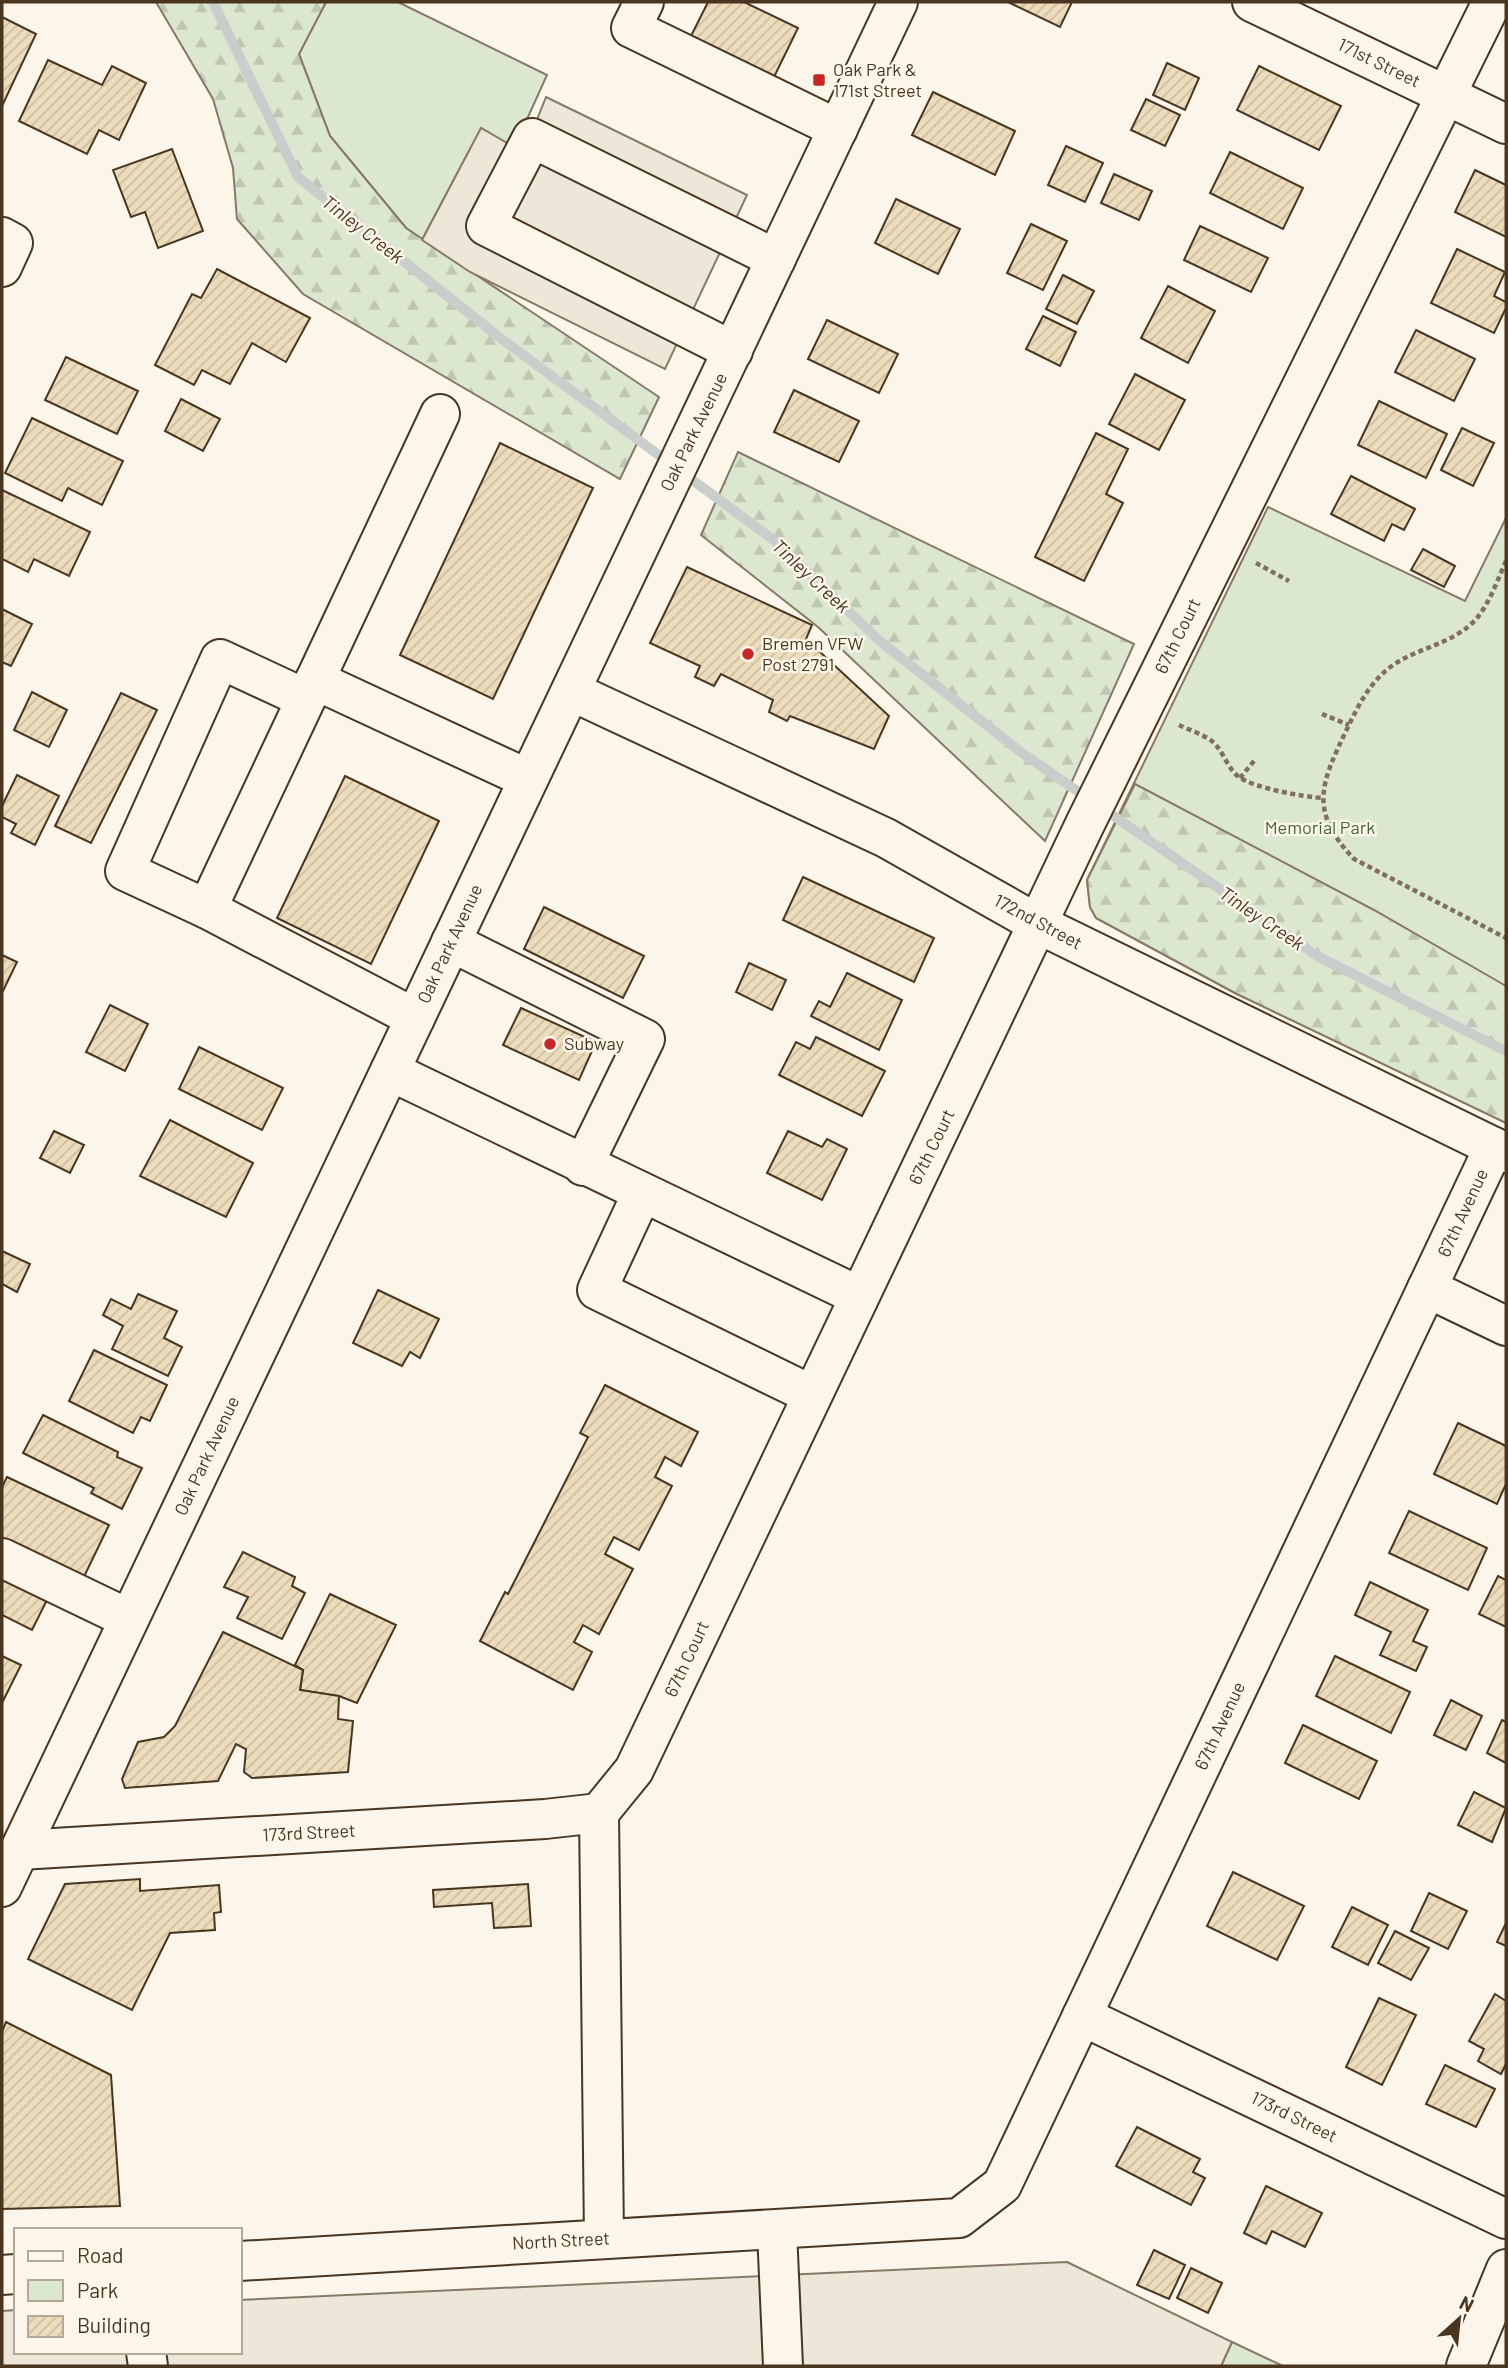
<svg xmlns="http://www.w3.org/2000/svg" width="1508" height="2368" font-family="Barlow,sans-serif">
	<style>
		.green { fill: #dce7d0; stroke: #887966; stroke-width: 2 }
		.forest { fill: url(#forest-firs); stroke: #887966; stroke-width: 2 }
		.parking { fill: #ede7d9; stroke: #887966; stroke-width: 2 }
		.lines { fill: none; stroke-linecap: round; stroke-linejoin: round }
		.stream { stroke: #c9cecd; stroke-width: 10 }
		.building { fill: url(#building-hatch); stroke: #4a3520; stroke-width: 2 }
		.minor-casing { stroke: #4a3520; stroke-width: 42 }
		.path { stroke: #7f6f5c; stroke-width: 4.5; stroke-dasharray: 5 3.5; stroke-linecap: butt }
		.minor { stroke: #fbf6e9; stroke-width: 38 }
		.poi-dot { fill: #c62828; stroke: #fbf6e9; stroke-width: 2.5 }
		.labels { text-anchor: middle; stroke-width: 5; stroke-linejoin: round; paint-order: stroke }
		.street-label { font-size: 18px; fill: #4a3520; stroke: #fbf6e9 }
		.poi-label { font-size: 18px; fill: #4a3520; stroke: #fbf6e9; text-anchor: start }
		.park-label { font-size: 18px; fill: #436837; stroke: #fbf6e9 }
		.water-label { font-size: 19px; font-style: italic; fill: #4a3520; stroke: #fbf6e9 }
	</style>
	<defs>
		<pattern id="forest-firs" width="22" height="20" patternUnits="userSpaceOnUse" patternTransform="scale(1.75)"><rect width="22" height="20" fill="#dce7d0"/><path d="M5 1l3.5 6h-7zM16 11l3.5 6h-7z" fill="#bec7b2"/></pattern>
		<pattern id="building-hatch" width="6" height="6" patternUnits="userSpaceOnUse" patternTransform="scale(1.75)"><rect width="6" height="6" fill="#ecdcbc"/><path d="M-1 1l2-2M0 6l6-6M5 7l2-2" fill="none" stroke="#ccbda1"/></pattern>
	</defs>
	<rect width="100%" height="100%" fill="#fbf6e9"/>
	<g class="green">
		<polygon points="326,2 398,2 547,75 514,148 481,129 422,240 406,228 330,136 299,54"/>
		<polygon points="1268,507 1465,601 1506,518 1506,1123 1235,993 1096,918 1090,907 1087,880"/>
		<polygon points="1232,2342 1283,2366 1221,2366"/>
	</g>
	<g class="forest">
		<polygon points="156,2 326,2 299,54 330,136 406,228 659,397 620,479 303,294 237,219 233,168 213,99"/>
		<polygon points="738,452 1134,644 1045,841 818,627 701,535"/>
		<polygon points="1135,784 1374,910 1506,986 1506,1123 1235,993 1096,918 1090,907 1087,880"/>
	</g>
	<g class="parking">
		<polygon points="546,97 747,195 665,369 470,272 422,240 481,128 514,147 527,118 536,122"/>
		<polygon points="1067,2262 1232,2342 1221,2366 2,2366 2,2311 16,2310 16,2352 240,2352 240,2300"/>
	</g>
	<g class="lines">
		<polyline class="stream" points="213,2 298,177 499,337 775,541 881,642 1022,753 1319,957 1506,1051"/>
	</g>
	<g class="building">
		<polygon points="708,2 744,2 798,28 774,77 691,36"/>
		<polygon points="1008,2 1072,2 1060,27"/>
		<polygon points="2,17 36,34 2,106"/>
		<polygon points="48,60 102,85 112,66 146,83 119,140 99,130 87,154 19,121"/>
		<polygon points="1167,63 1199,78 1185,110 1153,95"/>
		<polygon points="1259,66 1341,106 1319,150 1237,110"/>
		<polygon points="933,92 1015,131 995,175 912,135"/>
		<polygon points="1146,99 1180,115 1165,146 1131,130"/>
		<polygon points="1066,146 1103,163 1085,202 1048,185"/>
		<polygon points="172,149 203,231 158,248 145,212 131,217 113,170"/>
		<polygon points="1230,152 1303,188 1283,229 1210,193"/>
		<polygon points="1475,170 1506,185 1506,237 1455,212"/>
		<polygon points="1114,174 1152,191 1139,220 1101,203"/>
		<polygon points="896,199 960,229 938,274 875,243"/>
		<polygon points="1031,224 1067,241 1043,290 1007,273"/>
		<polygon points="1200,226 1268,258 1251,292 1184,260"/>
		<polygon points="1457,249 1505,272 1494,296 1506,302 1506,308 1494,333 1431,303"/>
		<polygon points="217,269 310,318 286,362 252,343 230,384 202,370 194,385 155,365 192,294 201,298"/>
		<polygon points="1063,275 1094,291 1077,324 1046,309"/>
		<polygon points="1168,286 1215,311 1188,363 1141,338"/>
		<polygon points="1043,316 1076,332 1060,366 1026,349"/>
		<polygon points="827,320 898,354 879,393 808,359"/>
		<polygon points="1416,330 1475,359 1454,401 1395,372"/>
		<polygon points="66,357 138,391 117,434 45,400"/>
		<polygon points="1135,374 1185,400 1159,450 1109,424"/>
		<polygon points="794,390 859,421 839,462 774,432"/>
		<polygon points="181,399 220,419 203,451 165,431"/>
		<polygon points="1379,401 1447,434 1426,478 1358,445"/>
		<polygon points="32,418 123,461 102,505 68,488 62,501 5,473"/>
		<polygon points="1462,428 1494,443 1473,486 1441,470"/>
		<polygon points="1096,433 1128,449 1106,494 1123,503 1084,581 1035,557"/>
		<polygon points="500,443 593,488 493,699 400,655"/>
		<polygon points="1351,476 1415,509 1404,530 1392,524 1384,541 1331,514"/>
		<polygon points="2,490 90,532 69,576 34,559 28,572 2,559"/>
		<polygon points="1423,549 1455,566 1444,587 1411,570"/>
		<polygon points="687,567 812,625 806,639 889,716 874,749 790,716 787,721 769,712 773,700 721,674 714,686 695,677 700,666 650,643"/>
		<polygon points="2,609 32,624 11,666 2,662"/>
		<polygon points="32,692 67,710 49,747 14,730"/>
		<polygon points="121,693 157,710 91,843 55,826"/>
		<polygon points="17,775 59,796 35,845 11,833 16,824 2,817 2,806"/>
		<polygon points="345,776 439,821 371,964 277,918"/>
		<polygon points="803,877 934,938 914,982 783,920"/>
		<polygon points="544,907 644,956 623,998 524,949"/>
		<polygon points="2,955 17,962 2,993"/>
		<polygon points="749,963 786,980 772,1010 736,992"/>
		<polygon points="847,973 902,1000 879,1050 811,1016 819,1001 830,1007"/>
		<polygon points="110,1005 148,1024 125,1071 86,1052"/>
		<polygon points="521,1008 596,1042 579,1080 503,1045"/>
		<polygon points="816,1037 885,1071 862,1116 779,1075 796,1042 810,1049"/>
		<polygon points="199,1047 283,1088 262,1130 179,1089"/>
		<polygon points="170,1120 253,1163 226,1217 140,1176"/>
		<polygon points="54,1131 84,1145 70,1173 40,1158"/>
		<polygon points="788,1131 822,1147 827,1139 847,1149 822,1200 767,1173"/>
		<polygon points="2,1251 30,1264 17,1292 2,1284"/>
		<polygon points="378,1290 439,1319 420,1358 410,1352 402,1366 353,1343"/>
		<polygon points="138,1294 177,1311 164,1338 182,1347 168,1376 112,1349 123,1326 103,1315 111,1299 131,1309"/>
		<polygon points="94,1350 167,1385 150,1421 141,1417 133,1433 69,1401"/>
		<polygon points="605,1385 698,1432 681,1466 665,1457 655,1477 672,1486 639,1550 614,1537 605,1554 633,1569 599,1634 583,1625 574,1642 592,1652 573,1690 480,1641 505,1592 508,1594 588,1437 580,1433"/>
		<polygon points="43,1415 118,1452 117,1457 142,1468 122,1509 91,1493 94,1488 23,1453"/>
		<polygon points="1458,1423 1506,1446 1506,1484 1497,1504 1434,1474"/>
		<polygon points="7,1477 109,1525 80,1585 2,1548 2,1487"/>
		<polygon points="1409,1511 1487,1548 1468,1590 1389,1553"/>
		<polygon points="243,1552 295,1577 292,1586 305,1593 282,1639 237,1618 248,1597 224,1587"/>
		<polygon points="2,1565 52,1590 32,1630 2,1615"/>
		<polygon points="1498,1576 1506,1580 1506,1627 1479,1614"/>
		<polygon points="1370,1582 1428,1610 1413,1641 1427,1647 1416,1671 1380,1655 1391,1632 1355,1615"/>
		<polygon points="330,1594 396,1625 357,1703 339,1696 300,1690 303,1670 295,1665"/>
		<polygon points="223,1632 303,1670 300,1690 339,1696 338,1719 353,1721 348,1772 252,1778 244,1772 246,1749 236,1744 218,1781 125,1788 122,1779 138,1742 164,1737 175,1726"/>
		<polygon points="2,1656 21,1665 2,1703"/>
		<polygon points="1335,1656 1410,1692 1391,1733 1316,1696"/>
		<polygon points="1451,1700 1482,1716 1466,1750 1434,1735"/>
		<polygon points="1502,1720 1506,1722 1506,1763 1487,1753"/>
		<polygon points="1303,1725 1377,1761 1359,1799 1285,1763"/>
		<polygon points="1474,1792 1506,1808 1492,1842 1458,1825"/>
		<polygon points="1233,1872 1304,1906 1277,1960 1207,1926"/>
		<polygon points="140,1879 140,1891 219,1885 221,1912 214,1913 215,1930 170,1933 132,2010 28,1959 65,1884"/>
		<polygon points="528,1884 531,1926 494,1928 492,1903 434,1907 433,1890"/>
		<polygon points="1429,1893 1467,1911 1448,1949 1411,1931"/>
		<polygon points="1352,1907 1388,1925 1368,1965 1332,1947"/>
		<polygon points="1506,1923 1506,1946 1497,1942"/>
		<polygon points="1395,1931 1429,1948 1411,1980 1378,1963"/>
		<polygon points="1495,1994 1506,2001 1506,2064 1501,2074 1478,2061 1484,2049 1469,2041"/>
		<polygon points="1379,1998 1416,2015 1382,2085 1346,2067"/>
		<polygon points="6,2022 111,2075 120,2206 2,2209 2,2032"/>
		<polygon points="1445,2065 1495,2089 1476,2127 1426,2104"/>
		<polygon points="1137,2127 1200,2159 1193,2172 1205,2178 1191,2205 1116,2166"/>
		<polygon points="1266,2186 1322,2213 1305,2247 1272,2231 1266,2244 1244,2233"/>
		<polygon points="1154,2250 1185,2265 1169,2299 1137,2285"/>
		<polygon points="1191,2268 1222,2283 1208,2313 1177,2298"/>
	</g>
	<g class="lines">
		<g class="minor-casing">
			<g id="minor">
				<polyline points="644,2 631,28 838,129"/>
				<polyline points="1252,2 1506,124"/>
				<polyline points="2,237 13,243 2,267"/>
				<polyline points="733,351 486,226 532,138 776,259"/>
				<polyline points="440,414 315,680 528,779"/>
				<polyline points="571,691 886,838 1038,924 1506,1153"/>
				<polyline points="306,699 220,659 125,871 207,909 306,699 315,680"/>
				<polyline points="207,909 415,1018"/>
				<polyline points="451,942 645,1039 583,1166"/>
				<polyline points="390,1071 859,1296"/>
				<polyline points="642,1193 597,1290 812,1395"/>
				<polyline points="1427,1288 1506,1326"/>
				<polyline points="2,1558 129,1619"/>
				<polyline points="20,1850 545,1819 599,1813"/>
				<polyline points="2,1887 898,2"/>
				<polyline points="1082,2016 1506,2219"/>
				<polyline points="777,2231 783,2366"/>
				<polyline points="604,2238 599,1813 634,1770 1085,824 1492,2"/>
				<polyline points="240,2261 959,2218 1002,2185 1494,1147"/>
				<polyline points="2,2275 16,2274"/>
				<polyline points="146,2352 148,2366"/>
				<polyline points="1466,2366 1506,2269"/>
			</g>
		</g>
		<g class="path">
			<path d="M1506,561C1498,579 1490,602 1477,618C1454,645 1416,647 1389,668C1369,684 1358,706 1347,729C1321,783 1308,811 1354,859L1506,938"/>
			<polyline points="1256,563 1289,581"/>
			<polyline points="1322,714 1349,725"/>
			<path d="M1179,725C1189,730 1205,735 1213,742C1224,752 1227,768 1239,777C1254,788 1304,797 1323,798"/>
			<polyline points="1240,778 1254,761"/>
		</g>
		<use href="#minor" class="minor"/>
	</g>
	<g class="poi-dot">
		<rect x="812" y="73" width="14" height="14" rx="3.5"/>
		<circle cx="748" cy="654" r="7"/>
		<circle cx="550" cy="1044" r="7"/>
	</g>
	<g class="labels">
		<g class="street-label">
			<text transform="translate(1379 63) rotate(26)" y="6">171st Street</text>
			<text transform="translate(694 432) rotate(-64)" y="6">Oak Park Avenue</text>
			<text transform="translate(1178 636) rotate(-64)" y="6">67th Court</text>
			<text transform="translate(1038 922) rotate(28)" y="6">172nd Street</text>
			<text transform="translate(450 944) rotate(-65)" y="6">Oak Park Avenue</text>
			<text transform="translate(932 1147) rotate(-64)" y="6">67th Court</text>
			<text transform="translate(1463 1213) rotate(-65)" y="6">67th Avenue</text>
			<text transform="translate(207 1456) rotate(-65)" y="6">Oak Park Avenue</text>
			<text transform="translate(687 1659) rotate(-65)" y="6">67th Court</text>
			<text transform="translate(1220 1726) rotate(-65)" y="6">67th Avenue</text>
			<text transform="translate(309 1833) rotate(-3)" y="6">173rd Street</text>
			<text transform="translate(1294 2117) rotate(26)" y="6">173rd Street</text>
			<text transform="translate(561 2241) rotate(-3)" y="6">North Street</text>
		</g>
		<g class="poi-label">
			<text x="833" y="76">Oak Park &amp;<tspan x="833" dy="21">171st Street</tspan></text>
			<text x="762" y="650">Bremen VFW<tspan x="762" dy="21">Post 2791</tspan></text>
			<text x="564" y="1050">Subway</text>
		</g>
		<g class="park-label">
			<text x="1320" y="834">Memorial Park</text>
		</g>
		<g class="water-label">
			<text transform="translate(363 229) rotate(38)" y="7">Tinley Creek</text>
			<text transform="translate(811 576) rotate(43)" y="7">Tinley Creek</text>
			<text transform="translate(1262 918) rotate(34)" y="7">Tinley Creek</text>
		</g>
	</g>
	<rect width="1508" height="2368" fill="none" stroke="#4a3520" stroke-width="7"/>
	<rect x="14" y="2228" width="228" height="126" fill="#fbf6e9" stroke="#b4a999" stroke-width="2"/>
	<rect x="28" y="2251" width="35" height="10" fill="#fbf6e9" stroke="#b4a999" stroke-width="2"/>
	<text x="77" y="2263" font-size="21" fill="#4a3520">Road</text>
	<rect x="28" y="2280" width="35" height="21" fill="#dce7d0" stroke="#b4a999" stroke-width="2"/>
	<text x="77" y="2298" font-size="21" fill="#4a3520">Park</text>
	<rect x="28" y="2316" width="35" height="21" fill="url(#building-hatch)" stroke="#b4a999" stroke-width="2"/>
	<text x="77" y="2333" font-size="21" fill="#4a3520">Building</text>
	<g transform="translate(1459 2319) rotate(27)" stroke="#fbf6e9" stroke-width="5" paint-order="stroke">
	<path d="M0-5L12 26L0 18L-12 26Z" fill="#4a3520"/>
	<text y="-10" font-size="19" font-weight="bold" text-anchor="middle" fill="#4a3520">N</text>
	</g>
</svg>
